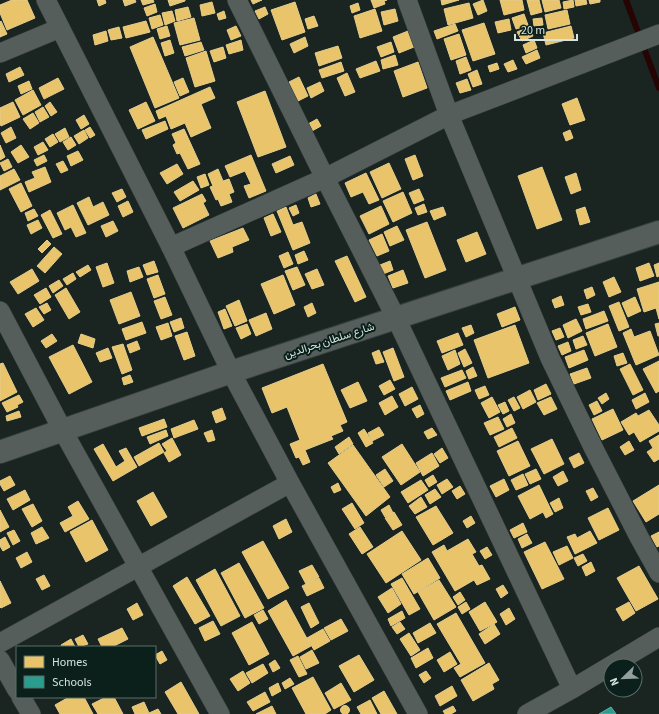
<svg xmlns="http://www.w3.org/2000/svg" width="659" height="714" font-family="'Source Sans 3',Vazirmatn,sans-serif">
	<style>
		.homes { fill: #e9c46a; stroke: #e3cd8d }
		.schools { fill: #2a9d8f; stroke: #5eb2a7 }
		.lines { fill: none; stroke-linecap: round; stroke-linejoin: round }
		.stream { stroke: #250403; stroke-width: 6 }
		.street-casing { stroke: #38403d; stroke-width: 20 }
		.secondary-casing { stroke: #38403d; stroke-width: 24 }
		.street { stroke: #555e5b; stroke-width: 19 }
		.secondary { stroke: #555e5b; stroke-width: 22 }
		.labels { text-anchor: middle; stroke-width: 4; stroke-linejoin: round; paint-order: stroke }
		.street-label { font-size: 11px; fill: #d6e3df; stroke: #0b201b }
	</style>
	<rect width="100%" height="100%" fill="#1a2522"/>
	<g class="homes">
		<polygon points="12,0 27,0 35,18 7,30 0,13 0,5"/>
		<polygon points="97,0 105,0 106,3 99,6"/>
		<polygon points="123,0 135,0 136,2 125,6"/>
		<polygon points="141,0 153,0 154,2 143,5"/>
		<polygon points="168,0 185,0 185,1 170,6"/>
		<polygon points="251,0 262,0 253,4"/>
		<polygon points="371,0 387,0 384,1 385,4 374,8"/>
		<polygon points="441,0 459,0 442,5"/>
		<polygon points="483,0 487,11 478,15 473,4"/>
		<polygon points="500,0 522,0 524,10 504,15"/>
		<polygon points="527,0 539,0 542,12 531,15"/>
		<polygon points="542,0 559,0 561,8 545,12"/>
		<polygon points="573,0 574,7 564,9 563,2"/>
		<polygon points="575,0 586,0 587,4 576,6"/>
		<polygon points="589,0 600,0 600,2 590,4"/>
		<polygon points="212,2 215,13 202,16 200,5"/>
		<polygon points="295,2 305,32 282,40 271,10"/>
		<polygon points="358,3 360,10 352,13 350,6"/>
		<polygon points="469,3 473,18 448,25 444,9"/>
		<polygon points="155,4 157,12 147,16 144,8"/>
		<polygon points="188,7 191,17 177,21 175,10"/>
		<polygon points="265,7 268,14 259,19 255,11"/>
		<polygon points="375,9 382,31 360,38 354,16"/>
		<polygon points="395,9 398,21 384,25 381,12"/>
		<polygon points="567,10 570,24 548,29 545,15"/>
		<polygon points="172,11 175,21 165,25 162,13"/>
		<polygon points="224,11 226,18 219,20 217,14"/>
		<polygon points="524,14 528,25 516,29 512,18"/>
		<polygon points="160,15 163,25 152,29 149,18"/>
		<polygon points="314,16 318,26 308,29 305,19"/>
		<polygon points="194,18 200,40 180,45 174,23"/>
		<polygon points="542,18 543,25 534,26 533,19"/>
		<polygon points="509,19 511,30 498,33 495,22"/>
		<polygon points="1,21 7,34 0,37 0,22"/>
		<polygon points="146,21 150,32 126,38 123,27"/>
		<polygon points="484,23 495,54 473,61 462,30"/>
		<polygon points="455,24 458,31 437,39 434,31"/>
		<polygon points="167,26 170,36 160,39 157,29"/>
		<polygon points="236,26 241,36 231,40 227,30"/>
		<polygon points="571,26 574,38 546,45 543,33"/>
		<polygon points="119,27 122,38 111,40 108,30"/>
		<polygon points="529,27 533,36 522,41 517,32"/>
		<polygon points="106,31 108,41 95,45 93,35"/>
		<polygon points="408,31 414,47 399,53 393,37"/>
		<polygon points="459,34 466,55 451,60 444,39"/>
		<polygon points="153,37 179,98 155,108 130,47"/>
		<polygon points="305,37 308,46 294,53 290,44"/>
		<polygon points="170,40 174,53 165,56 161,43"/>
		<polygon points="241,40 243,50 229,54 226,45"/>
		<polygon points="534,40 537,48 526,53 523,45"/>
		<polygon points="201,42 204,50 185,56 182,47"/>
		<polygon points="391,42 394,52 381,57 377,47"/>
		<polygon points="338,46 342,58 319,66 315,53"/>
		<polygon points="223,47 226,58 214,62 210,51"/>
		<polygon points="537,50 540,58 526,64 522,57"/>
		<polygon points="206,51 215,81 195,87 186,58"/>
		<polygon points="395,55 398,65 383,69 381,60"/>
		<polygon points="466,57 471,70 460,74 456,61"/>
		<polygon points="513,60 517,69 508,72 504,64"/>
		<polygon points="376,61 380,71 360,78 356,69"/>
		<polygon points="341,62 344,71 322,78 319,70"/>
		<polygon points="418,62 427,88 403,97 394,71"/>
		<polygon points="497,63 499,69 490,72 488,66"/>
		<polygon points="20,67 24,75 9,82 6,74"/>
		<polygon points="477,70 482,84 473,87 468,74"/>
		<polygon points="347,73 355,92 345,96 337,78"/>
		<polygon points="299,77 308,96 298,101 289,82"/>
		<polygon points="58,78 64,89 44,99 39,88"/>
		<polygon points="183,78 189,92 180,96 174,82"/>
		<polygon points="467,79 471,90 460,93 456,83"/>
		<polygon points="29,81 32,89 21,94 18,86"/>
		<polygon points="320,82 324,91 311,98 307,88"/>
		<polygon points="210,87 215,98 201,104 211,128 191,137 185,123 171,129 166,116 159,119 156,111"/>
		<polygon points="33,90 41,105 23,115 15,100"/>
		<polygon points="265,91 286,147 258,157 237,102"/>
		<polygon points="577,98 585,120 570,125 562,104"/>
		<polygon points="13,102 20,117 1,126 0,124 0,108"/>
		<polygon points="50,102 57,112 51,116 45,106"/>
		<polygon points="146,102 155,121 138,129 129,110"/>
		<polygon points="43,107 49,117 40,122 35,112"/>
		<polygon points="33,113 39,123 30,129 23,119"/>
		<polygon points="84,115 89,124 81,129 76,120"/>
		<polygon points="317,119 321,126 312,131 308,124"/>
		<polygon points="165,121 168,129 146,139 142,130"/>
		<polygon points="11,127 16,138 6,143 1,133"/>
		<polygon points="90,127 95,135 90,138 85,130"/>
		<polygon points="65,128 69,137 60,142 55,134"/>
		<polygon points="184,129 200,164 188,169 180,153 177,154 173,145 176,143 172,134"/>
		<polygon points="84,130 88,138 79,144 74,136"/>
		<polygon points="570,130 573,138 566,141 563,133"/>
		<polygon points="53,134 58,142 50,147 45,139"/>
		<polygon points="71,137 76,145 68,150 63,142"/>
		<polygon points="43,142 48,150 38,155 34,147"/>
		<polygon points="0,145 5,157 0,160"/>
		<polygon points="21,145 29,157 18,163 11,152"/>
		<polygon points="78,151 83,160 71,166 67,156"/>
		<polygon points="44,155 47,161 37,166 34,160"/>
		<polygon points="251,155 266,191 249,198 244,186 251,184 245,171 230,177 225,166"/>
		<polygon points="415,155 423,176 413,180 405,159"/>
		<polygon points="290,156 294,165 276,173 272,164"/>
		<polygon points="8,159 12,167 4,171 0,163"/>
		<polygon points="63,161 68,170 61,173 56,164"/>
		<polygon points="389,163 401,189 382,198 370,172"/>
		<polygon points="177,164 183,174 167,184 160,173"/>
		<polygon points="45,167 51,182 29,192 25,182 35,178 32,172"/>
		<polygon points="542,167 562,220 537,229 518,176"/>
		<polygon points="14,169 20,180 0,190 0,176"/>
		<polygon points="218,169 223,181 229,179 234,192 229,194 232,202 221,206 218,199 216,200 210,187 213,186 208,174"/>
		<polygon points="366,173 379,200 369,204 363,192 351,197 345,183"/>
		<polygon points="576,173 581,190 571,194 565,177"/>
		<polygon points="205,174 209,185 201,188 197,177"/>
		<polygon points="193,181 199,190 180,201 174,192"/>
		<polygon points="21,183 32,206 21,212 9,189"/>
		<polygon points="122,189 126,197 117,202 112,193"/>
		<polygon points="419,189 424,200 414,204 409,193"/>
		<polygon points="403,192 412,213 393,222 383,201"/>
		<polygon points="202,194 206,201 203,203 209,215 183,228 173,208"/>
		<polygon points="316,194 320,204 311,207 308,198"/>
		<polygon points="89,197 93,207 103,202 109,215 88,225 77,203"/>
		<polygon points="128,201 133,212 123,217 118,206"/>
		<polygon points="424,204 427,212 418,215 415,208"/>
		<polygon points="73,205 86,233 76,237 71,227 65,230 57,213"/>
		<polygon points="296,205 299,213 293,216 289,208"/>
		<polygon points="381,206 389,224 369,234 360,216"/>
		<polygon points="286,207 293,225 302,222 310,243 293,250 277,211"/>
		<polygon points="443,207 446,215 434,220 430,211"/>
		<polygon points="585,207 590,222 580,225 576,210"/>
		<polygon points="34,209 38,216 28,221 25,213"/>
		<polygon points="50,210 62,234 53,238 41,215"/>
		<polygon points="273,214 281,232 271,236 264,218"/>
		<polygon points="38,220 42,228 31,234 27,225"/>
		<polygon points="113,221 118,231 106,237 101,226"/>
		<polygon points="427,222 446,270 425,278 406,230"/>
		<polygon points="397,226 404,240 390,246 384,232"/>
		<polygon points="243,228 249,240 232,247 233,252 218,258 210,241"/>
		<polygon points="477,232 486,254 466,262 457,240"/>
		<polygon points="382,234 389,251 377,256 369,240"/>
		<polygon points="47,240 51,244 42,253 38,249"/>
		<polygon points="54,247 62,254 45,273 37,266"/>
		<polygon points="304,251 308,260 298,264 295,255"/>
		<polygon points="288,252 293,264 284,268 279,256"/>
		<polygon points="347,256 366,297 355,302 335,261"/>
		<polygon points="154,261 158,272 147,275 143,265"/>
		<polygon points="390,261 393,270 383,274 380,265"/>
		<polygon points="107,263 114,283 103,287 96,267"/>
		<polygon points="649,263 654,276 640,281 636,268"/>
		<polygon points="659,263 659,276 657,277 654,265"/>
		<polygon points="88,265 91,270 80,277 76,272"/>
		<polygon points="139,267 143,277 130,282 127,271"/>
		<polygon points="297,267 305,285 293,290 285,271"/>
		<polygon points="32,269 39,281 18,294 10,282"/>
		<polygon points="317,269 324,285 312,289 305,274"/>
		<polygon points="403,270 408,283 393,288 388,276"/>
		<polygon points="73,273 76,279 67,285 63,279"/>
		<polygon points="158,275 165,294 154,298 147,279"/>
		<polygon points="283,275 295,305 274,314 261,284"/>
		<polygon points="614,277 621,292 609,297 603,282"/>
		<polygon points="59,280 63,286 53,293 49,286"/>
		<polygon points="659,282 659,319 656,308 644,312 637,289"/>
		<polygon points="592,287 595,295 587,299 584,290"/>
		<polygon points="46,288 51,297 40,304 34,295"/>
		<polygon points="66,288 80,312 69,319 55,295"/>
		<polygon points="131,292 140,316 119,324 110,300"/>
		<polygon points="561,296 564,305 555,308 552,300"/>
		<polygon points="165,297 172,315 161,319 154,301"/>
		<polygon points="635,297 641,311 628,317 622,303"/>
		<polygon points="239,300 247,321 235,326 226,306"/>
		<polygon points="619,302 629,327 619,331 609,306"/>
		<polygon points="47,303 51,310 44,314 39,307"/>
		<polygon points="312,303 316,313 308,317 304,307"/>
		<polygon points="588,304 591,312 581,315 578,307"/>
		<polygon points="515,307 520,320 502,327 497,314"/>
		<polygon points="36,308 44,320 33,327 25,314"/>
		<polygon points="225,309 232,326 224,329 218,312"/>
		<polygon points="604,311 608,321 586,329 583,319"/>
		<polygon points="266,313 272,329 256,336 249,320"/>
		<polygon points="181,318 184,328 174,332 170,322"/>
		<polygon points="576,319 582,331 568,338 563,325"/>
		<polygon points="142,322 146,333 126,340 122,329"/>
		<polygon points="168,323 172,336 161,340 156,327"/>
		<polygon points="659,323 659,336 658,336 655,324"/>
		<polygon points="247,324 251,334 241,339 236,328"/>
		<polygon points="608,324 617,347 595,356 586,333"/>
		<polygon points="471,325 474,333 466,337 462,328"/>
		<polygon points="515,325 529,363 488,378 474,340"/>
		<polygon points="560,328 564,337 556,340 552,331"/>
		<polygon points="631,329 634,337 650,331 659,355 636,365 623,333"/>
		<polygon points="187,332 195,356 184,360 175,336"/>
		<polygon points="458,333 463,345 442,353 437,341"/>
		<polygon points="52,334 57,341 46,348 41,341"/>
		<polygon points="81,334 95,339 93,348 78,343"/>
		<polygon points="583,336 587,345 576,349 573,340"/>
		<polygon points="137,341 140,349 130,353 127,345"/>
		<polygon points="568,342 571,351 562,355 558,346"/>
		<polygon points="123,344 132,370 122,374 112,347"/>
		<polygon points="73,345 92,382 69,394 49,357"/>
		<polygon points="108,348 112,358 100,362 96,353"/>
		<polygon points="393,348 404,377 394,381 383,352"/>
		<polygon points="465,349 472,363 464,367 458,353"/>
		<polygon points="379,350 384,362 376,364 372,353"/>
		<polygon points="455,350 460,364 448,370 442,356"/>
		<polygon points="584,350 588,360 569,368 565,357"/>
		<polygon points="623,353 627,363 617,366 614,356"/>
		<polygon points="659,361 659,391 656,393 643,369"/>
		<polygon points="3,363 17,392 0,401 0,364"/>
		<polygon points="323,364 347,422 340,425 343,431 331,436 333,439 305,450 310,462 303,465 299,457 296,458 290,444 300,440 287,407 272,413 262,388"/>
		<polygon points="630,364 643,390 633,395 620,369"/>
		<polygon points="473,367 477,376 469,379 466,371"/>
		<polygon points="587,368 591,378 574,384 570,374"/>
		<polygon points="462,370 466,378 445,387 441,378"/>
		<polygon points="130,375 133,382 124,385 122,378"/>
		<polygon points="390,380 395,389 384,395 379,386"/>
		<polygon points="358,382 367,401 350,408 341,390"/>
		<polygon points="468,382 471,391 450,400 446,391"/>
		<polygon points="546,384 551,394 538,400 534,390"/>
		<polygon points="485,386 489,395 479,399 475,390"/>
		<polygon points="412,387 418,399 405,406 399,394"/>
		<polygon points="530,390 536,402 523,409 517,397"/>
		<polygon points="606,393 609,399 602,404 598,398"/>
		<polygon points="645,393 649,402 636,409 632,400"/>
		<polygon points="19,395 23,402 17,405 18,407 7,412 2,403"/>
		<polygon points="392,396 398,407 385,415 379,403"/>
		<polygon points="492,397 500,412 489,418 481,403"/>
		<polygon points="514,397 520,408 514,411 508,400"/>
		<polygon points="551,397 557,409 544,415 537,403"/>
		<polygon points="597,401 602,411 594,415 589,405"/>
		<polygon points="505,402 509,411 503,414 498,405"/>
		<polygon points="420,405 424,414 417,418 412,409"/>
		<polygon points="222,408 226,419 216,423 212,412"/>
		<polygon points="613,409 623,430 602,440 592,419"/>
		<polygon points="649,410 659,425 659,431 640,442 634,432 629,435 621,422 636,413 638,416"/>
		<polygon points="19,411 21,417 7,421 6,416"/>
		<polygon points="511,414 515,423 507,427 503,419"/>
		<polygon points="498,417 504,429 490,435 484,423"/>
		<polygon points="164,419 167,427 142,436 139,428"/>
		<polygon points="194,420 198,429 174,438 171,429"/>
		<polygon points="379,427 384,435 372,441 368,433"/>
		<polygon points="432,428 437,435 428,439 424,432"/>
		<polygon points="512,428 517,438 499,447 494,437"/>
		<polygon points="364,429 373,443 366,447 358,433"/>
		<polygon points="166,430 168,436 150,444 147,437"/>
		<polygon points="212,430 215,440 208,442 204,433"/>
		<polygon points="659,435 659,459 654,462 647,452 653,448 649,441"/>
		<polygon points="349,437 353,444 339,454 335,447"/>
		<polygon points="172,438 181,455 169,462 164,453 167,451 162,444"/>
		<polygon points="552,439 564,464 544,474 531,449"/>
		<polygon points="518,441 530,466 509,476 497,451"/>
		<polygon points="629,441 634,450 625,455 620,447"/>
		<polygon points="159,443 164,452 139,466 134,457"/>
		<polygon points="103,444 116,467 125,461 119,451 126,448 137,467 113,481 94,449"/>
		<polygon points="402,444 420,472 401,485 382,457"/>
		<polygon points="353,445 390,497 366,516 328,463"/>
		<polygon points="442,448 448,458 440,463 434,454"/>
		<polygon points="432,453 439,466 423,476 416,463"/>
		<polygon points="579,453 584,463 574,468 569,458"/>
		<polygon points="385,469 393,481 384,487 376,475"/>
		<polygon points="536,469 541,479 530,484 525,474"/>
		<polygon points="563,471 568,481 558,486 553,477"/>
		<polygon points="523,474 528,485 516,490 511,480"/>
		<polygon points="433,475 437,482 429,487 425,480"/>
		<polygon points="10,476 15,485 4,491 0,484 0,481"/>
		<polygon points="447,479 453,487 442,494 437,485"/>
		<polygon points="504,479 509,490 496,497 490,486"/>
		<polygon points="421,480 428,490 408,503 401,492"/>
		<polygon points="338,483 341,490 334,493 331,487"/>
		<polygon points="539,485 553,514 546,518 543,512 530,519 518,496"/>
		<polygon points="659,485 659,514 646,522 633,501"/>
		<polygon points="460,486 465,494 457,499 452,491"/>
		<polygon points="593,488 598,497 591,501 586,491"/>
		<polygon points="435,489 441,497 430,504 425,495"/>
		<polygon points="25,490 30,500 13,510 7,499"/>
		<polygon points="153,492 167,517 151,526 137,501"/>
		<polygon points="421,497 427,507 415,514 409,506"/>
		<polygon points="559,498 563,508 555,512 550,503"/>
		<polygon points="78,501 89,519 65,532 60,523 73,516 68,507"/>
		<polygon points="352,503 364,523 355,529 342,509"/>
		<polygon points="33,504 42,521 32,527 22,509"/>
		<polygon points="389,505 393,513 385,517 381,510"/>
		<polygon points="436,506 453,533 433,545 416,517"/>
		<polygon points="608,508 619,530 599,540 588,518"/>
		<polygon points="0,510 9,527 0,532"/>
		<polygon points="394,512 402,525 393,530 385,518"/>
		<polygon points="471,516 475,523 467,528 463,521"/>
		<polygon points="286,519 292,532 279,539 273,526"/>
		<polygon points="92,520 108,550 86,562 70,532"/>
		<polygon points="523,523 527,532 514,538 510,530"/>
		<polygon points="42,527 49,538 36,544 31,533"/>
		<polygon points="360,527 373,547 362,554 349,534"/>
		<polygon points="14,530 20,541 13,545 7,533"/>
		<polygon points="402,531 421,560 386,583 367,554"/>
		<polygon points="590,531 597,543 575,554 567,537 575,534 577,538"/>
		<polygon points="659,532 659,546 657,547 651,536"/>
		<polygon points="527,534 532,543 522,548 518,539"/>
		<polygon points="5,537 10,547 3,551 0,546 0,540"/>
		<polygon points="468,539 476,552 472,554 479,566 482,565 490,579 477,585 474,580 455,591 432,552 444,545 447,551"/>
		<polygon points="263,541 289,588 268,599 242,552"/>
		<polygon points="545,542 564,579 542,589 524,552"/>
		<polygon points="567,546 573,558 559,565 553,552"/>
		<polygon points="487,547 492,555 485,559 480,551"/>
		<polygon points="27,552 32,562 21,568 16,558"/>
		<polygon points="583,554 587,561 578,566 574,558"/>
		<polygon points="428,558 440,578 414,594 402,574"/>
		<polygon points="591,562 595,571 586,576 582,567"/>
		<polygon points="239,563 264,608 245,618 221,573"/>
		<polygon points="312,565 319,577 306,584 299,571"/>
		<polygon points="639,566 658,599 636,611 617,578"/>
		<polygon points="215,569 240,616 221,626 196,580"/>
		<polygon points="44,575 50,586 42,590 36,579"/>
		<polygon points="187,577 210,616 195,624 173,586"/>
		<polygon points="319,578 324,588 307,596 302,586"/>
		<polygon points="402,578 420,609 409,615 391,584"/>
		<polygon points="439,580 456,607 434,620 418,592"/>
		<polygon points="0,581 11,603 1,608 0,607"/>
		<polygon points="503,585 508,593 501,598 496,589"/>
		<polygon points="392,588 401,604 388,613 378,597"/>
		<polygon points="460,592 465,600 458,605 453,597"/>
		<polygon points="286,600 311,646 293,656 268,611"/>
		<polygon points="466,602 470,609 462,614 458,607"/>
		<polygon points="485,602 497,622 480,631 469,612"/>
		<polygon points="629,602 635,613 623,621 616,609"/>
		<polygon points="137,603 143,615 133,620 127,609"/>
		<polygon points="309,603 319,623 311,628 301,607"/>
		<polygon points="509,608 515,619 506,625 500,614"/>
		<polygon points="263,610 268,619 259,624 254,615"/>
		<polygon points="402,611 405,618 391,626 388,619"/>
		<polygon points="456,613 485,663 460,677 454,668 461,664 437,624"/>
		<polygon points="341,619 348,631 331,640 324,628"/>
		<polygon points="213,621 220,634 205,641 199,628"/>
		<polygon points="252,622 269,654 249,665 232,633"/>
		<polygon points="400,622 405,629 397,634 392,627"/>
		<polygon points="430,623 436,633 418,643 413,633"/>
		<polygon points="494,624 500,634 485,644 479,634"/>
		<polygon points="122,628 128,639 112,647 102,647 98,639"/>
		<polygon points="323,629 330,641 314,650 307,638"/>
		<polygon points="409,633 420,650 411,656 400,639"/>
		<polygon points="83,635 88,644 79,647 75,639"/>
		<polygon points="71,639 75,647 62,647 61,645"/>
		<polygon points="428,648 433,658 416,668 411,658"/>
		<polygon points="312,650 319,663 306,669 300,657"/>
		<polygon points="162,651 167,660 160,664 155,655"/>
		<polygon points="450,652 457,664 444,672 437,660"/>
		<polygon points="359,655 374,680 354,692 339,666"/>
		<polygon points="298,656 307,674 299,677 290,660"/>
		<polygon points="275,660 280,668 273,672 269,664"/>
		<polygon points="489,663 499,680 492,684 494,689 473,701 461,680"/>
		<polygon points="263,664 268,673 252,683 246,673"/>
		<polygon points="243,671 250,683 238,691 230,679"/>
		<polygon points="426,671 431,678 424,683 419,675"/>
		<polygon points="313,677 331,710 325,714 306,714 292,688"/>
		<polygon points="290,678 294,684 285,689 282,683"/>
		<polygon points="181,682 199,714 178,714 165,692"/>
		<polygon points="278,683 281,691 272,696 269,688"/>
		<polygon points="341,683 351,700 334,709 325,693"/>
		<polygon points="452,686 457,696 440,706 435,696"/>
		<polygon points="384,691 397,714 381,714 372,698"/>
		<polygon points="265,692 270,702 253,711 247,702"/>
		<polygon points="69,697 84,697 93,714 60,714 55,705"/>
		<polygon points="106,697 114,697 123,714 98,714 92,704"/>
		<polygon points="370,700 377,714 361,714 357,707"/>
		<polygon points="144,702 149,713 158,709 161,714 135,714 132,707"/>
		<circle cx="345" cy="710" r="4.5"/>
		<polygon points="272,706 276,714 256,714"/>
		<polygon points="453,706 456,711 451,714 445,714 443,711"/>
	</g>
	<polygon class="schools" points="611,707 616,714 599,714"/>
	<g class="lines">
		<polyline class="stream" points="626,0 659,88"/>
		<g class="street-casing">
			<g id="street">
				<polyline points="46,0 171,247 231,372 290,483 418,714"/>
				<polyline points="237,0 325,178 396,318 572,689"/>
				<polyline points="407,0 449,115 550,358 594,449 639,537 659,573"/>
				<polyline points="0,53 60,28"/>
				<polyline points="171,247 325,178 449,115 659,34"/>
				<polyline points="0,311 63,431 220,714"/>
				<polyline points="0,643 290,483"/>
				<polyline points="0,660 17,690"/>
				<polyline points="21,697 31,714"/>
				<polyline points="527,714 572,689 659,637"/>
			</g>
		</g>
		<g class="secondary-casing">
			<polyline id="secondary" points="0,452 231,372 659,232"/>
		</g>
		<use href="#street" class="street"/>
		<use href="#secondary" class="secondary"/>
	</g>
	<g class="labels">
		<g class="street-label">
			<text transform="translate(329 340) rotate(-18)" y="4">شارع سلطان بحرالدين</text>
		</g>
	</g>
	<rect x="16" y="646" width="140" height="52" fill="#0b201b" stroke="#5c6e69"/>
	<rect x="24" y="656" width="20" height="12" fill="#e9c46a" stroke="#5c6e69"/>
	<text x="52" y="666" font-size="12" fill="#d6e3df">Homes</text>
	<rect x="24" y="676" width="20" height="12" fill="#2a9d8f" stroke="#5c6e69"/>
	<text x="52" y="686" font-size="12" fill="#d6e3df">Schools</text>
	<g transform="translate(623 678) rotate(247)"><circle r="19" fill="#0b201b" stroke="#5c6e69"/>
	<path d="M0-3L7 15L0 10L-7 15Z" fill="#94a09d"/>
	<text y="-6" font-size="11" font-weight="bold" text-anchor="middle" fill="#d6e3df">N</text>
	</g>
	<path d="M515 34v6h62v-6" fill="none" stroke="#d6e3df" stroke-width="2"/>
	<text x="521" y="34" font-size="12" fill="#d6e3df" stroke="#0b201b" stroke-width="3" paint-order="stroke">20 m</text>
</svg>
